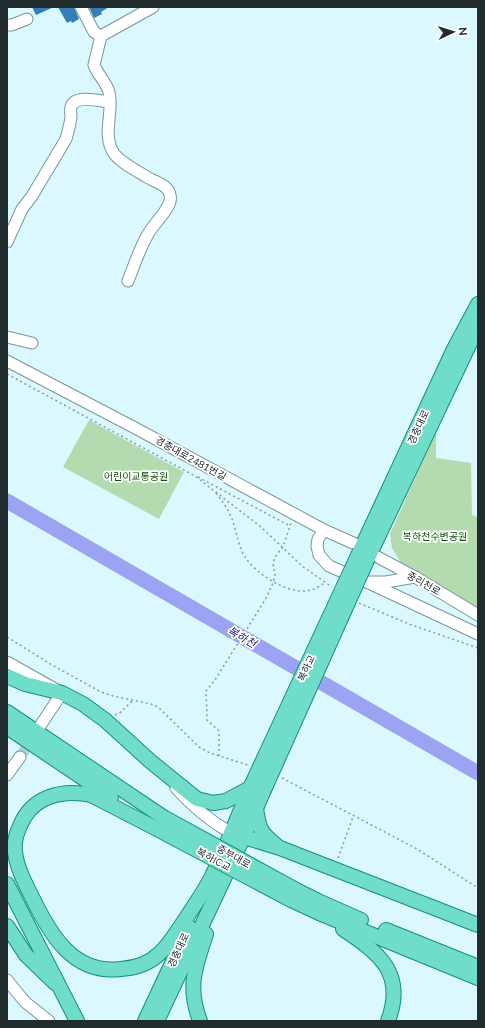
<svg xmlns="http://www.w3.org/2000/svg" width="485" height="1028" font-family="Mulish,'Noto Sans KR',sans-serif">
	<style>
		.green { fill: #b4dbb0 }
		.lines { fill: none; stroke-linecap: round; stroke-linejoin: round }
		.river { stroke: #9da3f3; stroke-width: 15 }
		.building { fill: #347db7 }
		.minor-tunnel { stroke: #b5cfd4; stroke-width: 11; stroke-dasharray: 11 5.5; stroke-linecap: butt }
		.minor-casing { stroke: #7a969c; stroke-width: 13 }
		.major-casing { stroke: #168f7d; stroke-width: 16 }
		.path { stroke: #869b9f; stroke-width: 1.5; stroke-dasharray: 2 3; stroke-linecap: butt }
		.minor { stroke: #fff; stroke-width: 11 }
		.major { stroke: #70dcca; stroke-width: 14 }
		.major-bridge-casing { stroke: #168f7d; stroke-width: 16; stroke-linecap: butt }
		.major-bridge { stroke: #70dcca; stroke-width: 14 }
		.labels { text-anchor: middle; stroke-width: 3.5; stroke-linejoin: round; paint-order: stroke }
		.street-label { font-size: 10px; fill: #212c2e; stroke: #fff }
		.park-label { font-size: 10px; fill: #11500c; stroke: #fff }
		.water-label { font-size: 11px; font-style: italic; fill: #261873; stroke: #fff }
	</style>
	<rect width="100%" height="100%" fill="#daf8fe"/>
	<g class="green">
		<polygon points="89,420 184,472 159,519 63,467"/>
		<polygon points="436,432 436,458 471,463 472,515 478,517 478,611 402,565 392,548 390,534"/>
	</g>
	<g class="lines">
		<polyline class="river" points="7,501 478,773"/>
	</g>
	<g class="building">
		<polygon points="32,7 54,7 36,15"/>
		<polygon points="58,7 74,7 79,19 72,23 71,21 67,23"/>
		<polygon points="89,7 109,7 101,12 102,14 94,18"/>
	</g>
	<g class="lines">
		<polyline class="minor-tunnel" points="20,757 34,736"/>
		<g class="minor-casing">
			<g id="minor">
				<polyline points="81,7 94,32 101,36 153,7"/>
				<polyline points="7,25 12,25 27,19"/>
				<path d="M101,36L94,65C98,75 106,82 109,92C114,111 102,133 113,152C118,161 137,171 147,177C154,182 168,184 170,195C172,202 167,208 163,214C158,221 151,228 147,236C139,250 134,266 128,281"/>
				<path d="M7,242L22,209L32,196L66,139C68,132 70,125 71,117C71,114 70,110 71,107C75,94 99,101 109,102"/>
				<polyline points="7,337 32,343"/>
				<polyline points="7,361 137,429 324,530 362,547"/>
				<polyline points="324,530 318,539 317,546 319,555 329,566 366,582 386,582 415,577"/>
				<polyline points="370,553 415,577 478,615"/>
				<polyline points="369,583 478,634"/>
				<polyline points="7,662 62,693 40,726"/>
				<polyline points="7,775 20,757"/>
				<path d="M176,788C192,806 210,821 231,833"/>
				<polyline points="7,980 25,1002 49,1021"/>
			</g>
		</g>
		<g class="major-casing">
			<g id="major">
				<polyline points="360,551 454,349 478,304"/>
				<polyline points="368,558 478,326"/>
				<polyline points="7,676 25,684 62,693 83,704 105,720 150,761 197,799 213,803 226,801 250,788"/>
				<polyline points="7,712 163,817"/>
				<polyline points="7,727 111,797"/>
				<path d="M256,808C259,829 260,832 276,845"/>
				<path d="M157,829L91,795C62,789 32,796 20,826C16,834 14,843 15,852C17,868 25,883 32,897C50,934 73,975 121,969C135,968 150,963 160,953C171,943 178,929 187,917C195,904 204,892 211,878C226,848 238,815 252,784"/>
				<polyline points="231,833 280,848 478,925"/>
				<polyline points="7,884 77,1021"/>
				<polyline points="298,891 318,901 361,920"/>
				<polyline points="291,900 319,913 478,978"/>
				<polyline points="7,926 26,955 55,983"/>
				<path d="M343,929C379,953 406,973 388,1021"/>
				<polyline points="386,930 478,967"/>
				<polyline points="145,1021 189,927"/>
				<polyline points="157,1021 243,838 264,790"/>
				<path d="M200,1021C187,986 195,968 206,934"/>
			</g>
		</g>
		<g class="path">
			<polyline points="7,374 195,476 261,527 302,566 332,587"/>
			<polyline points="198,477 290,526"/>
			<path d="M216,493C223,502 230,512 233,522C237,534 239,548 245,557C257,575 292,598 314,589C317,588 321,585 324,583"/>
			<polyline points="359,603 409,624 478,648"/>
			<polyline points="7,637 52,665 101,692 113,696 151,704 158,707 199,747 210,753 248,765"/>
			<polyline points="115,715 121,712 132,701"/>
			<polyline points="219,756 219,731 207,720 206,691 215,680 265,600 273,583 275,575 273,564 275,557 283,547 291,523"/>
			<polyline points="282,778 417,849 478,888"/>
			<polyline points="338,858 353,817"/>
		</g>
		<use href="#minor" class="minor"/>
		<use href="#major" class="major"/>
		<g class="major-bridge-casing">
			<g id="major-bridge">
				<polyline points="252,784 360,551"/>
				<polyline points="264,790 368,558"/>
				<polyline points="163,817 298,891"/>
				<polyline points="157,829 291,900"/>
			</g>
		</g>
		<use href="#major-bridge" class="major-bridge"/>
	</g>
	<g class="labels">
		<g class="street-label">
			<text transform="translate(418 427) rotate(-65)" y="4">경충대로</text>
			<text transform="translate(191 458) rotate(29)" y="4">경충대로2481번길</text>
			<text transform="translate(424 583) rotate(30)" y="4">중리천로</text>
			<text transform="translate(306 668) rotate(-65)" y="4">복하교</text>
			<text transform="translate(234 856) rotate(29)" y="4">중부대로</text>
			<text transform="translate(214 859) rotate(28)" y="4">복하IC교</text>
			<text transform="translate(178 950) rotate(-65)" y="4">경충대로</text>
		</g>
		<g class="park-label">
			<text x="136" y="480">어린이교통공원</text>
			<text x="435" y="540">복하천수변공원</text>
		</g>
		<g class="water-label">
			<text transform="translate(242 637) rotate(30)" y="4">복하천</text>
		</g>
	</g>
	<rect width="485" height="1028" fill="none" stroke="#212c2e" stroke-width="16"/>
	<g transform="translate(453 32) rotate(86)" stroke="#ffffff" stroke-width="3" paint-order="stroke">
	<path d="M0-3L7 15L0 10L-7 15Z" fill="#212c2e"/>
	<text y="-6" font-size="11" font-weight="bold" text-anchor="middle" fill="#212c2e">N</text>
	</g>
</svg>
